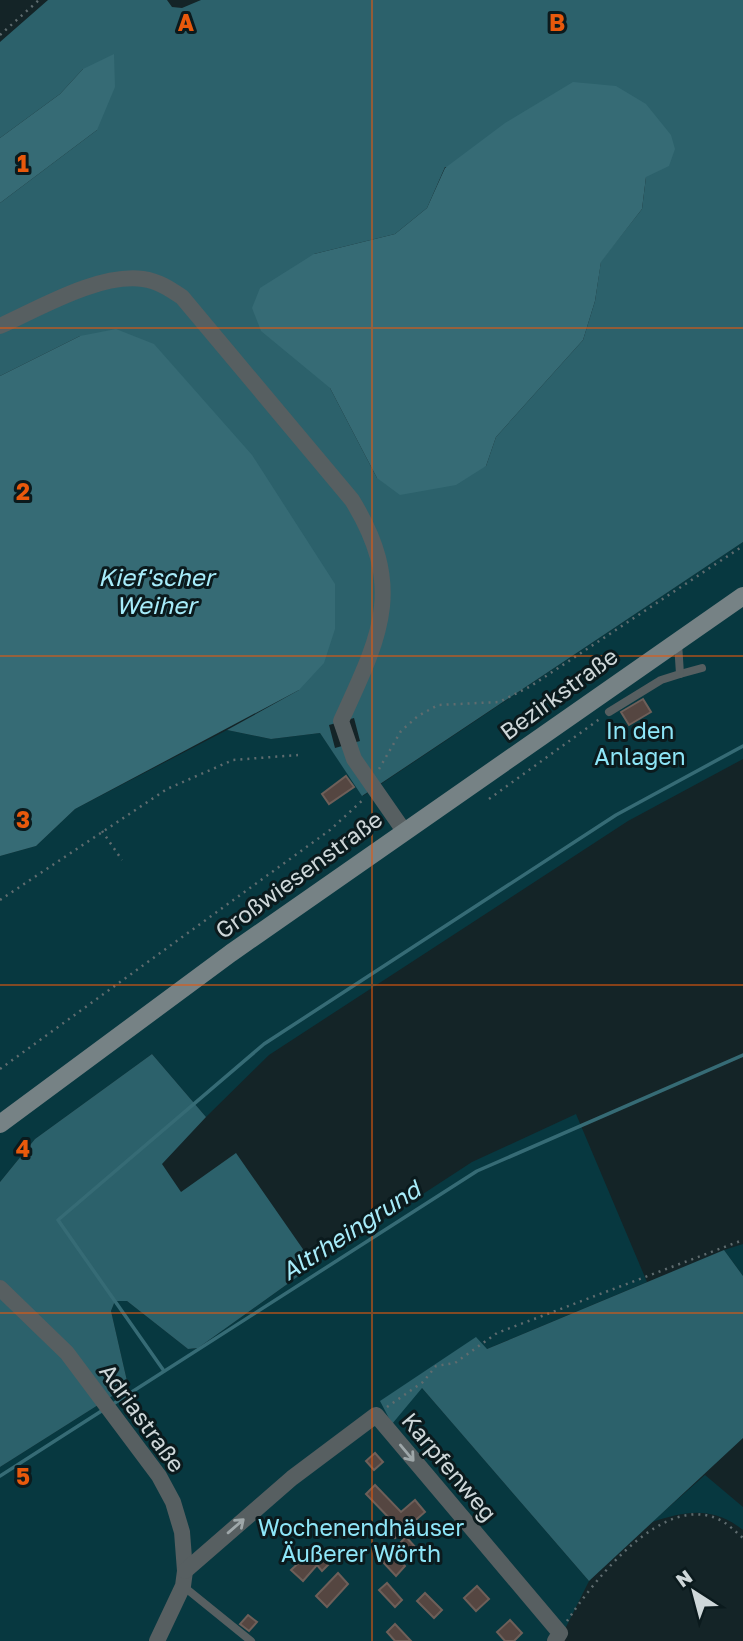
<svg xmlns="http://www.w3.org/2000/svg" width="743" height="1641" font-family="'Golos Text',sans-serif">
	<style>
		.green { fill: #073840 }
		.forest { fill: #2c616b; fill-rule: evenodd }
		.water { fill: #366b75 }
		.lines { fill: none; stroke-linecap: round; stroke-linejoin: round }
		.stream { stroke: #366b75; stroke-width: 3.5 }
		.building { fill: #554641; stroke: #6e5f59; stroke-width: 2 }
		.path { stroke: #5f6c6f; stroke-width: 2.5; stroke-dasharray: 2 5; stroke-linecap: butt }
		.lane { stroke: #575f61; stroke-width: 8 }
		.street { stroke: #575f61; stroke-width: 16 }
		.secondary { stroke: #768285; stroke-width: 18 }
		.oneway { stroke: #9ea7a9 }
		.grid { fill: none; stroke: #e8590c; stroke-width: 2; stroke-opacity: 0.55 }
		.labels { text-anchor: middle; stroke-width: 6; stroke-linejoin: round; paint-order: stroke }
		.street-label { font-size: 23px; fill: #ced7d9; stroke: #0b1a1d }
		.park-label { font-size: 23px; fill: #8ee6f8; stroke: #0b1a1d }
		.water-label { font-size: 24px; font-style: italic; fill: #a7ecfa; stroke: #0b1a1d }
		.grid-label { font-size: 23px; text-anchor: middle; font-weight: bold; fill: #e8590c; stroke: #0b1a1d; stroke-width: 6; stroke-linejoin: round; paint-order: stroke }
	</style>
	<rect width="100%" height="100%" fill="#142427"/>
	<g class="green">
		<polygon points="743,542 743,759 628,821 269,1055 206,1117 152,1054 35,1139 0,1182 0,856 36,846 75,809 227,730 271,739 320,733 363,796"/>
		<polygon points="576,1114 647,1282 487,1349 422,1388 589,1581 559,1641 0,1641 0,1467 125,1388 127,1381 111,1311 115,1301 127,1301 188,1349 198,1348 314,1265 472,1162"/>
		<polygon points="743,1244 743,1276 724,1250"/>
		<path d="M705,1475L743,1507V1530C712,1506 687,1511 652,1522Z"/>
	</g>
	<g class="forest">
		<path d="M48,0H167L172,7L182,8L201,0H743V542L362,796L320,733L271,739L227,730L299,690L80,336L0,376V203L97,130L83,69L60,94L0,138V42ZM445,167L646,177L642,209L601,261L595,301L583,340L496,437L486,466L377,478L330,388L314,254L395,234L427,208ZM354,718L360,741L335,748L329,725Z"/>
		<polygon points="152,1054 206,1117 162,1164 181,1192 236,1153 314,1265 198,1348 188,1349 127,1301 115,1301 111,1311 127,1381 125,1388 0,1467 0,1182 35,1139"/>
		<polygon points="724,1250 743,1276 743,1438 589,1581 422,1388 392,1424 380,1401 476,1337 487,1349"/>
	</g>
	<g class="water">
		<polygon points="114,54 115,87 97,130 0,203 0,138 60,94 83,69"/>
		<polygon points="573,82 616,86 646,104 671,135 675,149 669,166 646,177 642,209 601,262 595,301 583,340 496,437 486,466 456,485 400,495 377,478 330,388 261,331 252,308 260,288 314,254 395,234 427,208 445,168 505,123"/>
		<polygon points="116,329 154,344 252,455 335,584 335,629 324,663 299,690 75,809 36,846 0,856 0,376 80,336"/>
	</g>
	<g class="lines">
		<g class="stream">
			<polyline points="164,1371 58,1220 264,1044 616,815 743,746"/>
			<polyline points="113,1404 477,1171 743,1055"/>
			<polyline points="0,1476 103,1410"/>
		</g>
	</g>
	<g class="building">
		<polygon points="643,699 651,712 629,725 621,712"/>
		<polygon points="346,776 354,787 329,804 322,794"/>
		<polygon points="375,1453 383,1462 374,1470 366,1461"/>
		<polygon points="375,1485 401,1512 415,1500 425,1512 395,1538 386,1528 393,1522 366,1494"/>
		<polygon points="406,1537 417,1549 402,1563 405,1566 396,1576 382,1561"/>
		<polygon points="316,1547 331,1562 322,1571 317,1565 303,1581 291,1570"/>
		<polygon points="338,1573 348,1584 327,1607 316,1596"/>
		<polygon points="387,1583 402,1600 395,1607 379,1590"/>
		<polygon points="477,1586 489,1599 476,1611 464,1598"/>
		<polygon points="425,1593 442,1610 434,1618 417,1601"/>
		<polygon points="248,1615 257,1622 249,1631 240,1624"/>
		<polygon points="510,1620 522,1633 514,1641 505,1641 497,1632"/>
		<polygon points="395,1624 411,1641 395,1641 387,1632"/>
	</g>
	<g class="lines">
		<g class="path">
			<polyline points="0,35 39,0"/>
			<polyline points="379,769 401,731 418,716 438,705 499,702 531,686 743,546"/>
			<polyline points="489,799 601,718"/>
			<polyline points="102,831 122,860"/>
			<polyline points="0,900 167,789 233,760 298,755"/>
			<polyline points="0,1069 330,830 365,798"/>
			<polyline points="387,1407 423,1382 436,1366 455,1363 497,1333 743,1240"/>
			<path d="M567,1621C594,1581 664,1489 722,1521C729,1525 736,1532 743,1538"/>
		</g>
		<g class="lane">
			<polyline points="680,674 702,668"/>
			<polyline points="609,712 661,680 680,674 678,643"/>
			<polyline points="183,1586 251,1641"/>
		</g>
		<g class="street">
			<path d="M0,326C40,308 99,273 143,279C158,281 170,289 182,297L352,500C406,588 380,636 341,721L354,759L404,831"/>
			<polyline points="0,1288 67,1353 159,1476 173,1502 182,1532 185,1571 183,1586 157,1641"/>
			<polyline points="185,1571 292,1478 376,1415 560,1633 555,1641"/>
		</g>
		<polyline class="secondary" points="0,1124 231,953 743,596"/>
	</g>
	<defs><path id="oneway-shaft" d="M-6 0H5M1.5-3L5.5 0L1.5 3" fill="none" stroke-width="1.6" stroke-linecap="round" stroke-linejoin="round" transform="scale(1.75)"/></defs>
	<g class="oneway">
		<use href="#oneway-shaft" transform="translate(407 1453) rotate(50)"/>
		<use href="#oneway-shaft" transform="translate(236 1526) rotate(-41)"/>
	</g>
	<path class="grid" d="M372,0V1641M0,328H743M0,656H743M0,985H743M0,1313H743"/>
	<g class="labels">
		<g class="street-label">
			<text transform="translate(559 694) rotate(-36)" y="8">Bezirkstraße</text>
			<text transform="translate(299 875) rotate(-36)" y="8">Großwiesenstraße</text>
			<text transform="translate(142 1418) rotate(54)" y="8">Adriastraße</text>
			<text transform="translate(449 1467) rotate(50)" y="8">Karpfenweg</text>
		</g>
		<g class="park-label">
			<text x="640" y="739">In den<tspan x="640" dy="26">Anlagen</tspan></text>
			<text x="361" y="1536">Wochenendhäuser<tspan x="361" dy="26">Äußerer Wörth</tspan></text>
		</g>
		<g class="water-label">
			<text x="156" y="586">Kief'scher<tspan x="156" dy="28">Weiher</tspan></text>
			<text transform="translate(351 1231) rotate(-33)" y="8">Altrheingrund</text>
		</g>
	</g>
	<g class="grid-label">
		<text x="186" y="31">A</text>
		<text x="557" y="31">B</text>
		<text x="23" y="172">1</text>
		<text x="23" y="500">2</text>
		<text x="23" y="828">3</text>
		<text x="23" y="1157">4</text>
		<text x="23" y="1485">5</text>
	</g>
	<g transform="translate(694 1592) rotate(324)" stroke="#0b1a1d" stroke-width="5" paint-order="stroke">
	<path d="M0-5L12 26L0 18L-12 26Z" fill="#ced7d9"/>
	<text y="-10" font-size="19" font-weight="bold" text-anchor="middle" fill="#ced7d9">N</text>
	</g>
</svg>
